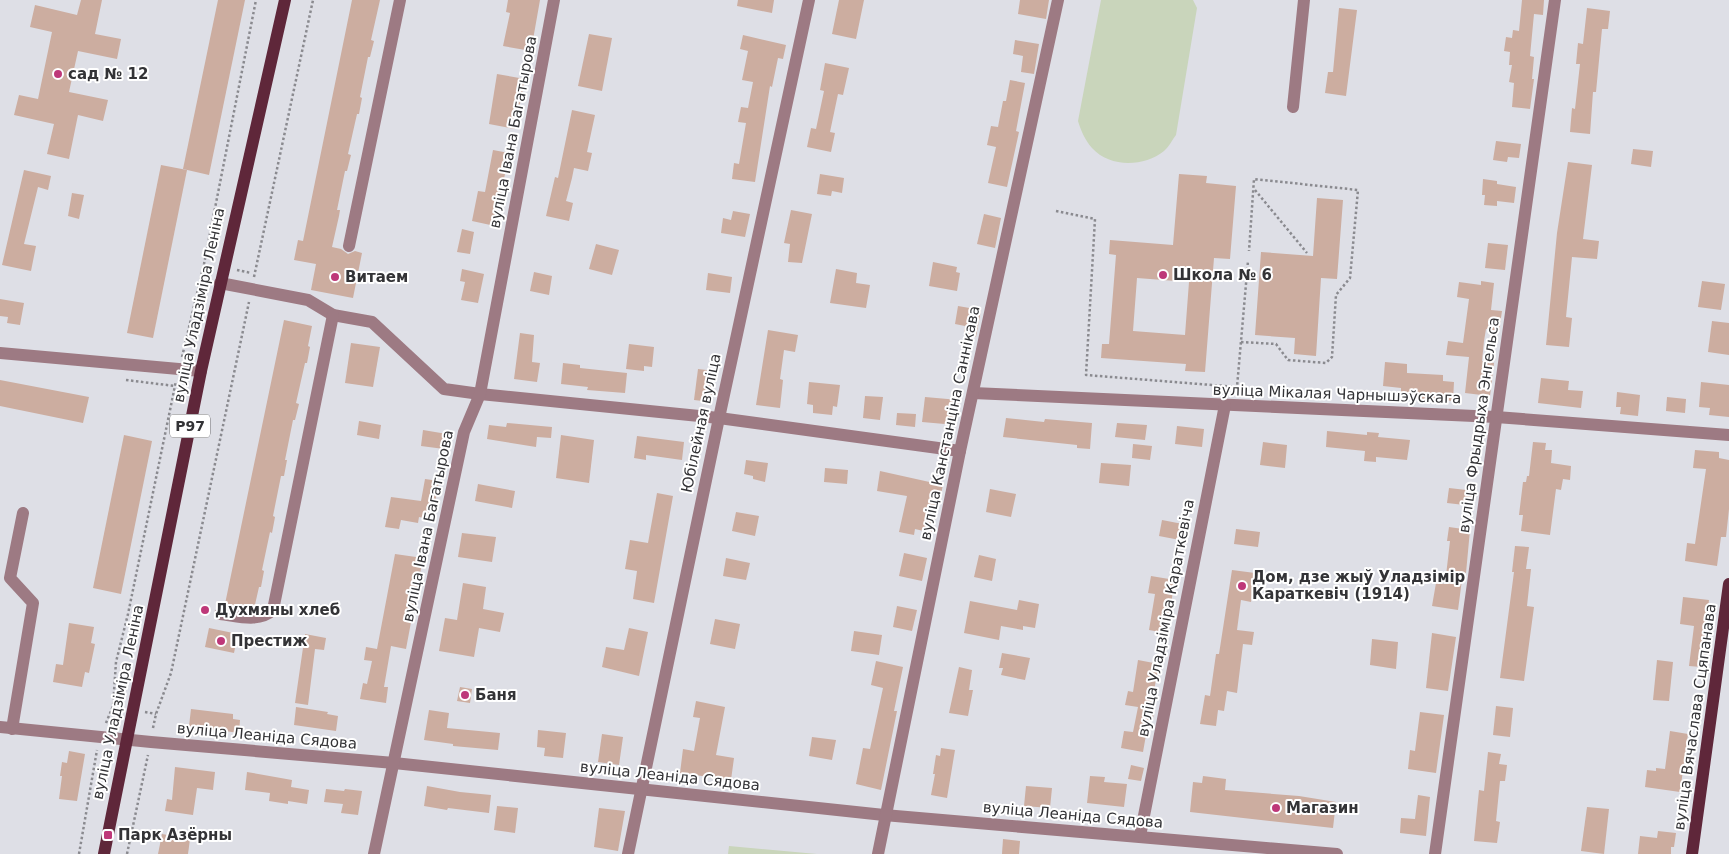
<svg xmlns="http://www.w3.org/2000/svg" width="1729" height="854" font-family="'DejaVu Sans',sans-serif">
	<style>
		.green { fill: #c9d5bb }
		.building { fill: #ccada0; fill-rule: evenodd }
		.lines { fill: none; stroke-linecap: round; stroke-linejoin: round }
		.path { stroke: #8a8a8f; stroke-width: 2.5; stroke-dasharray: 2.5 2.5; stroke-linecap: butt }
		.minor { stroke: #9d7a83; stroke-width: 12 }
		.major { stroke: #5f273a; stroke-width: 12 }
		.poi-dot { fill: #be3879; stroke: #fff; stroke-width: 2 }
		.labels { text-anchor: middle; stroke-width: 4; stroke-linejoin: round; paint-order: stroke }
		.shield { fill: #fff; stroke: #707072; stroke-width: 1 }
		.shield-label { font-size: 14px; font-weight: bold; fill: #333336 }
		.poi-label { font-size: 15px; font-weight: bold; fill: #333336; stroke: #fff; text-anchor: start }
		.street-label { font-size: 15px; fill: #333336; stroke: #fff }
	</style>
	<rect width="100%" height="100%" fill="#dedfe6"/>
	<g class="green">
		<path d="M1101,0H1193L1197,8L1176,135C1172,140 1169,147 1164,151C1144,167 1110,168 1092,148C1085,140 1081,131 1078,121Z"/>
		<polygon points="729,846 817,854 728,854"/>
	</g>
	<g class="building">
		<polygon points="81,0 102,0 95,34 121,39 117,59 78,51 69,92 108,100 103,121 78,115 69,159 47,154 54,124 14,115 19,95 38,99 52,32 30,27 35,5 77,15"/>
		<polygon points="218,0 245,0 209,175 183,169"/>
		<polygon points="352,0 380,0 371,40 374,41 370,57 368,57 360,97 362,98 359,114 357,114 348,154 351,155 347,171 345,171 337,210 340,210 339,216 332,247 341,249 348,254 355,251 362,253 353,298 311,290 316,264 294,260 298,240 303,241"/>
		<polygon points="508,0 540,0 531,51 503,46 510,13 506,12"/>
		<polygon points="738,0 774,0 772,13 737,6"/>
		<polygon points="839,0 864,0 856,39 832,34"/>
		<polygon points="1020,0 1049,0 1046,19 1018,14"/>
		<polygon points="1522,0 1544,0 1543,15 1534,14 1530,56 1534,57 1532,79 1534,79 1530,109 1512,107 1514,83 1509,82 1512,65 1509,65 1510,52 1504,51 1506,37 1512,38 1513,30 1519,31"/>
		<polygon points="1339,8 1357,10 1346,96 1325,93 1328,72 1333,72"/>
		<polygon points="1587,8 1610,11 1608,29 1602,29 1596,92 1593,92 1590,134 1570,132 1572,108 1575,109 1580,64 1576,64 1578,43 1583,44"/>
		<polygon points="589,34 612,38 602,91 578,86"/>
		<polygon points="743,35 786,45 783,59 778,58 772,87 770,86 755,182 732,179 734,163 739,164 746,123 738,122 741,107 748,108 753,82 742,80 748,51 740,49"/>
		<polygon points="1015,40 1039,44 1034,74 1021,72 1023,56 1013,54"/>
		<polygon points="825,63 849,68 843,95 838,94 830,132 835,133 831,152 807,147 811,128 816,129 824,91 820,90"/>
		<polygon points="497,74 525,79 515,129 489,124"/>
		<polygon points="1010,80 1025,83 1016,131 1019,132 1007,187 988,183 996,147 987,145 991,126 998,127 1003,101 1006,101"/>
		<polygon points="572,110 595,115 587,152 592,153 588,171 574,168 572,178 566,201 573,203 569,221 546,216 555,177 558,178"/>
		<polygon points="1496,141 1521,144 1519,158 1508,157 1507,162 1493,160"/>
		<polygon points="1633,149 1653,151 1651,167 1631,164"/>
		<polygon points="493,150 509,153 495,226 472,221 478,191 485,192"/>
		<polygon points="1568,162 1592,165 1583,239 1599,241 1597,259 1572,257 1566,317 1572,318 1569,347 1546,345 1557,233"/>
		<polygon points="161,165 187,170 153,338 127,333"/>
		<polygon points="24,170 51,176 48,190 38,187 24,244 36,246 31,271 2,265"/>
		<polygon points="820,174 844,178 842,193 832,191 831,196 817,194"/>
		<path d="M1179,174L1207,176L1206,183L1236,186L1230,259L1214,258L1205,372L1185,371L1186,364L1101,358L1102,344H1109L1116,255L1109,254L1110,240L1173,245ZM1137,278L1189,282L1185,335L1133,331Z"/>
		<polygon points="1483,179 1497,181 1497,184 1516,187 1514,203 1497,201 1497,206 1484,205 1485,195 1482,195"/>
		<polygon points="72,193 84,195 79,219 68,216"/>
		<polygon points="1317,198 1343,200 1337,279 1321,278 1316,356 1294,354 1295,338 1255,335 1261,252 1313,256"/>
		<polygon points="791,210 812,214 802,263 788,262 790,244 784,243"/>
		<polygon points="733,211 750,214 745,237 721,233 723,218 731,220"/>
		<polygon points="984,214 1001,218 995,248 977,244"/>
		<polygon points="462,229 474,232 470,254 457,252"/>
		<polygon points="1488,243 1508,245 1505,270 1485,268"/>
		<polygon points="596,244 619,250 612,275 589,269"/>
		<polygon points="933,262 957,267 956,272 960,273 957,291 929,286"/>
		<polygon points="462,269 484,274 478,303 461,300 465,282 460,281"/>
		<polygon points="836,269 857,273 856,283 870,285 866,308 830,303"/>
		<polygon points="534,272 552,276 549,295 530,291"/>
		<polygon points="708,273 732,277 730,293 706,290"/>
		<polygon points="1481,281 1494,283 1491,310 1502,311 1499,331 1486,329 1484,341 1482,361 1494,363 1490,396 1465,393 1469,357 1446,355 1448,341 1463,343 1469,299 1457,297 1459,282 1481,285"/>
		<polygon points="1702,281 1725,284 1721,310 1698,307"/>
		<polygon points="0,299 24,303 20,325 7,323 8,317 0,316"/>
		<polygon points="958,306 981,310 976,337 964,335 965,326 955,324"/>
		<polygon points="284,320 312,326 308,346 310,347 307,363 305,363 296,403 299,404 295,420 293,420 285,460 287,460 284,476 281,476 273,516 275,517 272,533 270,532 262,570 264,571 261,587 259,587 254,609 225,604"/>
		<polygon points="1712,321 1729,323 1729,355 1708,352"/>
		<polygon points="768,330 798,335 795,352 784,350 780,379 783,380 780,408 756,405"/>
		<polygon points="520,333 534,335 532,362 540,363 537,382 514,379"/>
		<polygon points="351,343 380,347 373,387 345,383"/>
		<polygon points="629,344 654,347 652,367 644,366 644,371 626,369"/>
		<polygon points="1385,362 1407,364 1407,373 1443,375 1443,381 1454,382 1453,401 1401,397 1401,388 1383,386"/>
		<polygon points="563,363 580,365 580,368 627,373 625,393 587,390 588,387 561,384"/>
		<polygon points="698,369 715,371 711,402 694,400"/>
		<polygon points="1541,378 1569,381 1568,390 1583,391 1581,408 1538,403"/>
		<polygon points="0,380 89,397 83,423 0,406"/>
		<polygon points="809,382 840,385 837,407 833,406 832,415 813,413 813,405 807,404"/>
		<polygon points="1701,382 1729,385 1729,417 1709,415 1710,408 1699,407"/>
		<polygon points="1617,392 1640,395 1638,416 1620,414 1621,407 1616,407"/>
		<polygon points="865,396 883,397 880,420 863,418"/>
		<polygon points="925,397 959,400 956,425 922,422"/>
		<polygon points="1667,397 1686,399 1685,413 1666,411"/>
		<polygon points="897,413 916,414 915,427 896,425"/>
		<polygon points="1006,418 1044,422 1045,419 1092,423 1090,449 1077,448 1077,445 1003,437"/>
		<polygon points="359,421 381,425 379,439 357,435"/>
		<polygon points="507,423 552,427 551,438 537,437 536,447 487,439 489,425 506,427"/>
		<polygon points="1117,423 1147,425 1145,440 1115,437"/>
		<polygon points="1177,426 1204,429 1202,447 1175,444"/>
		<polygon points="423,430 447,434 444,449 421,446"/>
		<polygon points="1327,431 1367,435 1367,432 1379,433 1378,437 1410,440 1407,460 1376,457 1376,462 1364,461 1365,451 1326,447"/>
		<polygon points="124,435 152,441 121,594 93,588"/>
		<polygon points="561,435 594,440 589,483 556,478"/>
		<polygon points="637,436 684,442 682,460 646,455 646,460 634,458"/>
		<polygon points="1263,442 1287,445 1285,468 1260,465"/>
		<polygon points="1533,442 1546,443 1545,450 1552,450 1551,463 1571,466 1570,480 1563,479 1561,490 1556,489 1550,535 1521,531 1523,515 1519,515 1523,482 1526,482 1527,476 1529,476"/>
		<polygon points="1133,444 1152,446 1150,460 1132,458"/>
		<polygon points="1695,450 1719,452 1719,458 1729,460 1729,509 1726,537 1721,537 1717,566 1685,561 1687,543 1695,544 1706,469 1693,468"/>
		<polygon points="746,460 768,463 765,482 753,479 753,476 744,474"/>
		<polygon points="1101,463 1131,465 1129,486 1099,483"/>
		<polygon points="825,468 848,470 847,484 824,482"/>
		<polygon points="880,471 943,485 932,533 915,529 914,535 899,532 907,496 877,491"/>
		<polygon points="425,479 439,481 432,520 419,517 418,523 401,520 399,529 385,527 391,497 421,501"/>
		<polygon points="478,484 515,491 512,508 475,501"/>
		<polygon points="1449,488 1475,491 1473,506 1447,503"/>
		<polygon points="990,489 1016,494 1011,517 986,512"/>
		<polygon points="657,493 673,496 654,603 633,599 637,571 625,569 630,540 648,543"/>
		<polygon points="736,512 759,516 755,536 732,531"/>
		<polygon points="1162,520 1188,525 1185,541 1159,536"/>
		<polygon points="1449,527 1470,530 1466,573 1463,572 1458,610 1432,606 1436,583 1445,584 1450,541 1447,541"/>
		<polygon points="1236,529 1260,532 1258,547 1234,544"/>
		<polygon points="462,533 496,537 492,562 458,557"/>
		<polygon points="1515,546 1529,547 1526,569 1531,569 1527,606 1534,607 1524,681 1500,678 1514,572 1512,572"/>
		<polygon points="904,553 927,558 922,581 899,576"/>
		<polygon points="395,554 423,558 406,649 391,646 384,687 388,687 386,703 360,699 363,683 367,684 372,661 364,660 366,647 377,649"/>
		<polygon points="979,555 996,559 992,581 974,577"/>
		<polygon points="726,558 750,563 746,580 723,576"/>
		<polygon points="1232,570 1255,573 1251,602 1241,600 1237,630 1254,632 1252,645 1243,644 1237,693 1227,691 1224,711 1218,710 1216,726 1200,724 1205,695 1210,696 1216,654 1219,654"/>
		<polygon points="1151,576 1175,580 1166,633 1149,630 1155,594 1148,593"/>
		<polygon points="463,583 486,587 483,609 504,613 500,632 479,628 474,657 439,651 445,618 457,620"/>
		<polygon points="1683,597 1709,600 1704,642 1710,643 1709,655 1702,654 1701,667 1689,666 1694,626 1680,624"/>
		<polygon points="1019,600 1039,604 1035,628 1023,626 1023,630 1001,626 999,640 964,633 970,601 1017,610"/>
		<polygon points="897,606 917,610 912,631 893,627"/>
		<polygon points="715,619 740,624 735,649 710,644"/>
		<polygon points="69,623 94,627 91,643 95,644 89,673 85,672 82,687 53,682 56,664 63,665"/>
		<polygon points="209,628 238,634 234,653 205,647"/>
		<polygon points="629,628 648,632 639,676 602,667 606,647 624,650"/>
		<polygon points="854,631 882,635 879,655 851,651"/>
		<polygon points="1432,633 1456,637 1448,691 1426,688"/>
		<polygon points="305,634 326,638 324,650 315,649 308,705 295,703"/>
		<polygon points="1372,639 1398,642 1396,669 1370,665"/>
		<polygon points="1002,653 1030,658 1025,680 1001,675 1003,668 999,668"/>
		<polygon points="1138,660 1159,664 1153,696 1157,696 1153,718 1149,718 1143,752 1121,748 1124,731 1133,732 1138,707 1125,705 1128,691 1133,692"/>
		<polygon points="1657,660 1673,662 1669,701 1653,700"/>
		<polygon points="876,661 903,667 894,711 897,711 881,790 856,784 863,748 870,749 883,688 871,685"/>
		<polygon points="959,667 972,670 969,690 973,690 968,716 949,713"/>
		<polygon points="460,687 472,689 470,703 457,701"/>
		<polygon points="696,701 725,707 716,755 734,758 731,780 680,773 683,749 694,751 700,718 693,717"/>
		<polygon points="1496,706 1513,708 1510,737 1493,735"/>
		<polygon points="296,707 328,712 327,714 338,716 336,731 294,725"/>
		<polygon points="191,709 233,714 233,719 240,720 239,733 189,726"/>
		<polygon points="429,710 449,713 447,728 500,733 498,750 453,746 453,744 424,740"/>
		<polygon points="1420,712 1444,715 1436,773 1408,769 1410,750 1415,751"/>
		<polygon points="538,730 566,733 563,758 544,756 545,748 537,747"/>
		<polygon points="1670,731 1688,734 1680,792 1645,787 1647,770 1656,771 1656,768 1665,769"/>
		<polygon points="602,734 623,737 619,765 598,762"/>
		<polygon points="812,737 836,740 832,760 809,756"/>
		<polygon points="941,748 955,750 947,798 931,795 935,774 933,774 936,755 940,756"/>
		<polygon points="69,751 85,754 77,801 59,799 62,776 60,776 62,762 67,763"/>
		<polygon points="1488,752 1501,754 1499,764 1507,765 1505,781 1500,781 1496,821 1500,822 1497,843 1474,841 1479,790 1484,791"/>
		<polygon points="1131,765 1144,768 1141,781 1128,779"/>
		<polygon points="175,767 215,772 213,790 197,788 193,815 165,811 167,799 172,800"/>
		<polygon points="247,772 292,780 291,787 309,790 307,804 288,801 288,804 269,801 270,793 245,790"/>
		<polygon points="1090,776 1105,777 1104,782 1127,784 1124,807 1087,803"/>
		<polygon points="1203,776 1226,779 1225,790 1299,796 1336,802 1333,828 1190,812 1193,782 1202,783"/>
		<polygon points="427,786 460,792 491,795 489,813 448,808 447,810 424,806"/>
		<polygon points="1026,786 1052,788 1050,808 1024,806"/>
		<polygon points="326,789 344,791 345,789 362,791 358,815 341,813 343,804 324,802"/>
		<polygon points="1418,795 1430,797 1426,836 1400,833 1401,818 1415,819"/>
		<polygon points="497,806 518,808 515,833 494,830"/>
		<polygon points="1587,807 1609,809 1604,854 1581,851"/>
		<polygon points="599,808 625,811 618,851 594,847"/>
		<polygon points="1658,831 1676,833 1674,847 1671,847 1671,854 1638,854 1640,836 1657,838"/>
		<polygon points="162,834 190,839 188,854 158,854"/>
		<polygon points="1003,839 1020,841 1019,854 1002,854"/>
	</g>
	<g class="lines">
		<g class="path">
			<polyline points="1255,190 1307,253"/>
			<polyline points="1056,211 1095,219 1086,375 1237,387 1248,261"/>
			<polyline points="237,270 251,273"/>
			<polyline points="254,277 313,0"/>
			<polyline points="1241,342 1276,344 1288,360 1326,363 1332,357 1336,295 1350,278 1358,190 1254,179 1249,251"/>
			<polyline points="182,357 204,264 256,0"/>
			<polyline points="126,380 175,386"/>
			<polyline points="145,712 156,714"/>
			<polyline points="106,723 113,706 116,662 128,614 176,381"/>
			<polyline points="153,728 156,714 171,673 249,302"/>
			<polyline points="79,854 97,750"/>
			<polyline points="127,854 148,755"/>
		</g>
		<g class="minor">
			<polyline points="1293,107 1304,0"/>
			<polyline points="349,246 400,0"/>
			<polyline points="220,283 308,300 333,315 372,322 444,389 480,394 719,418 960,451"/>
			<polyline points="0,353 201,371"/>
			<polyline points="973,393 1496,417 1729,435"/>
			<path d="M220,614C238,616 258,623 273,610L333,315"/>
			<polyline points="0,727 151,742 394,763 884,815 1337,854"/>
			<polyline points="12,729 33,603 10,578 23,513"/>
			<polyline points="1140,836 1225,405"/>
			<polyline points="374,854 464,432 480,394 554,0"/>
			<polyline points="628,854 719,418 809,0"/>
			<polyline points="878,854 960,451 1058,0"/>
			<polyline points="1435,854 1555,0"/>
		</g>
		<g class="major">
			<polyline points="104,854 201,371 285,0"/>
			<polyline points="1692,854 1729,584"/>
		</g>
	</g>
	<g class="poi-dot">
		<circle cx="58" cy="74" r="5"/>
		<circle cx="1163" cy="275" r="5"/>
		<circle cx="335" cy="277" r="5"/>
		<circle cx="1242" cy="586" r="5"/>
		<circle cx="205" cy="610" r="5"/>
		<circle cx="221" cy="641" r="5"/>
		<circle cx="465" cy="695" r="5"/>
		<circle cx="1276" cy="808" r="5"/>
		<rect x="103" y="830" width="10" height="10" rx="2.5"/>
	</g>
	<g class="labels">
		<rect class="shield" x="170" y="414.5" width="40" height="23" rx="4"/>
		<g class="shield-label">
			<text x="190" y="431">Р97</text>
		</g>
		<g class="poi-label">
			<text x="68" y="79">сад № 12</text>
			<text x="1173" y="280">Школа № 6</text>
			<text x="345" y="282">Витаем</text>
			<text x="1252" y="582">Дом, дзе жыў Уладзімір<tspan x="1252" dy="17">Караткевіч (1914)</tspan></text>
			<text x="215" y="615">Духмяны хлеб</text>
			<text x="231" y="646">Престиж</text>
			<text x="475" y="700">Баня</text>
			<text x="1286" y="813">Магазин</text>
			<text x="118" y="840">Парк Азёрны</text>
		</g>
		<g class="street-label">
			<text transform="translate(513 132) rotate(-79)" y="5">вуліца Івана Багатырова</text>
			<text transform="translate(199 305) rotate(-78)" y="5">вуліца Уладзіміра Леніна</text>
			<text transform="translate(1337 394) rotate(2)" y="5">вуліца Мікалая Чарнышэўскага</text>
			<text transform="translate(701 423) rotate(-78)" y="5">Юбілейная вуліца</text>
			<text transform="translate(950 423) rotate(-78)" y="5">вуліца Канстанціна Саннікава</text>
			<text transform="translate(1479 425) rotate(-82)" y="5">вуліца Фрыдрыха Энгельса</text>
			<text transform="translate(428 526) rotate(-78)" y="5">вуліца Івана Багатырова</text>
			<text transform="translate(1166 618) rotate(-79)" y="5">вуліца Уладзіміра Караткевіча</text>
			<text transform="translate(118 702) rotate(-78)" y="5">вуліца Уладзіміра Леніна</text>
			<text transform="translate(1695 717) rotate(-82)" y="5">вуліца Вячаслава Сцяпанава</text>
			<text transform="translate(267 736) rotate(5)" y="5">вуліца Леаніда Сядова</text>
			<text transform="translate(670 776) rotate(6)" y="5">вуліца Леаніда Сядова</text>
			<text transform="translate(1073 815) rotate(5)" y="5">вуліца Леаніда Сядова</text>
		</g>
	</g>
</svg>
